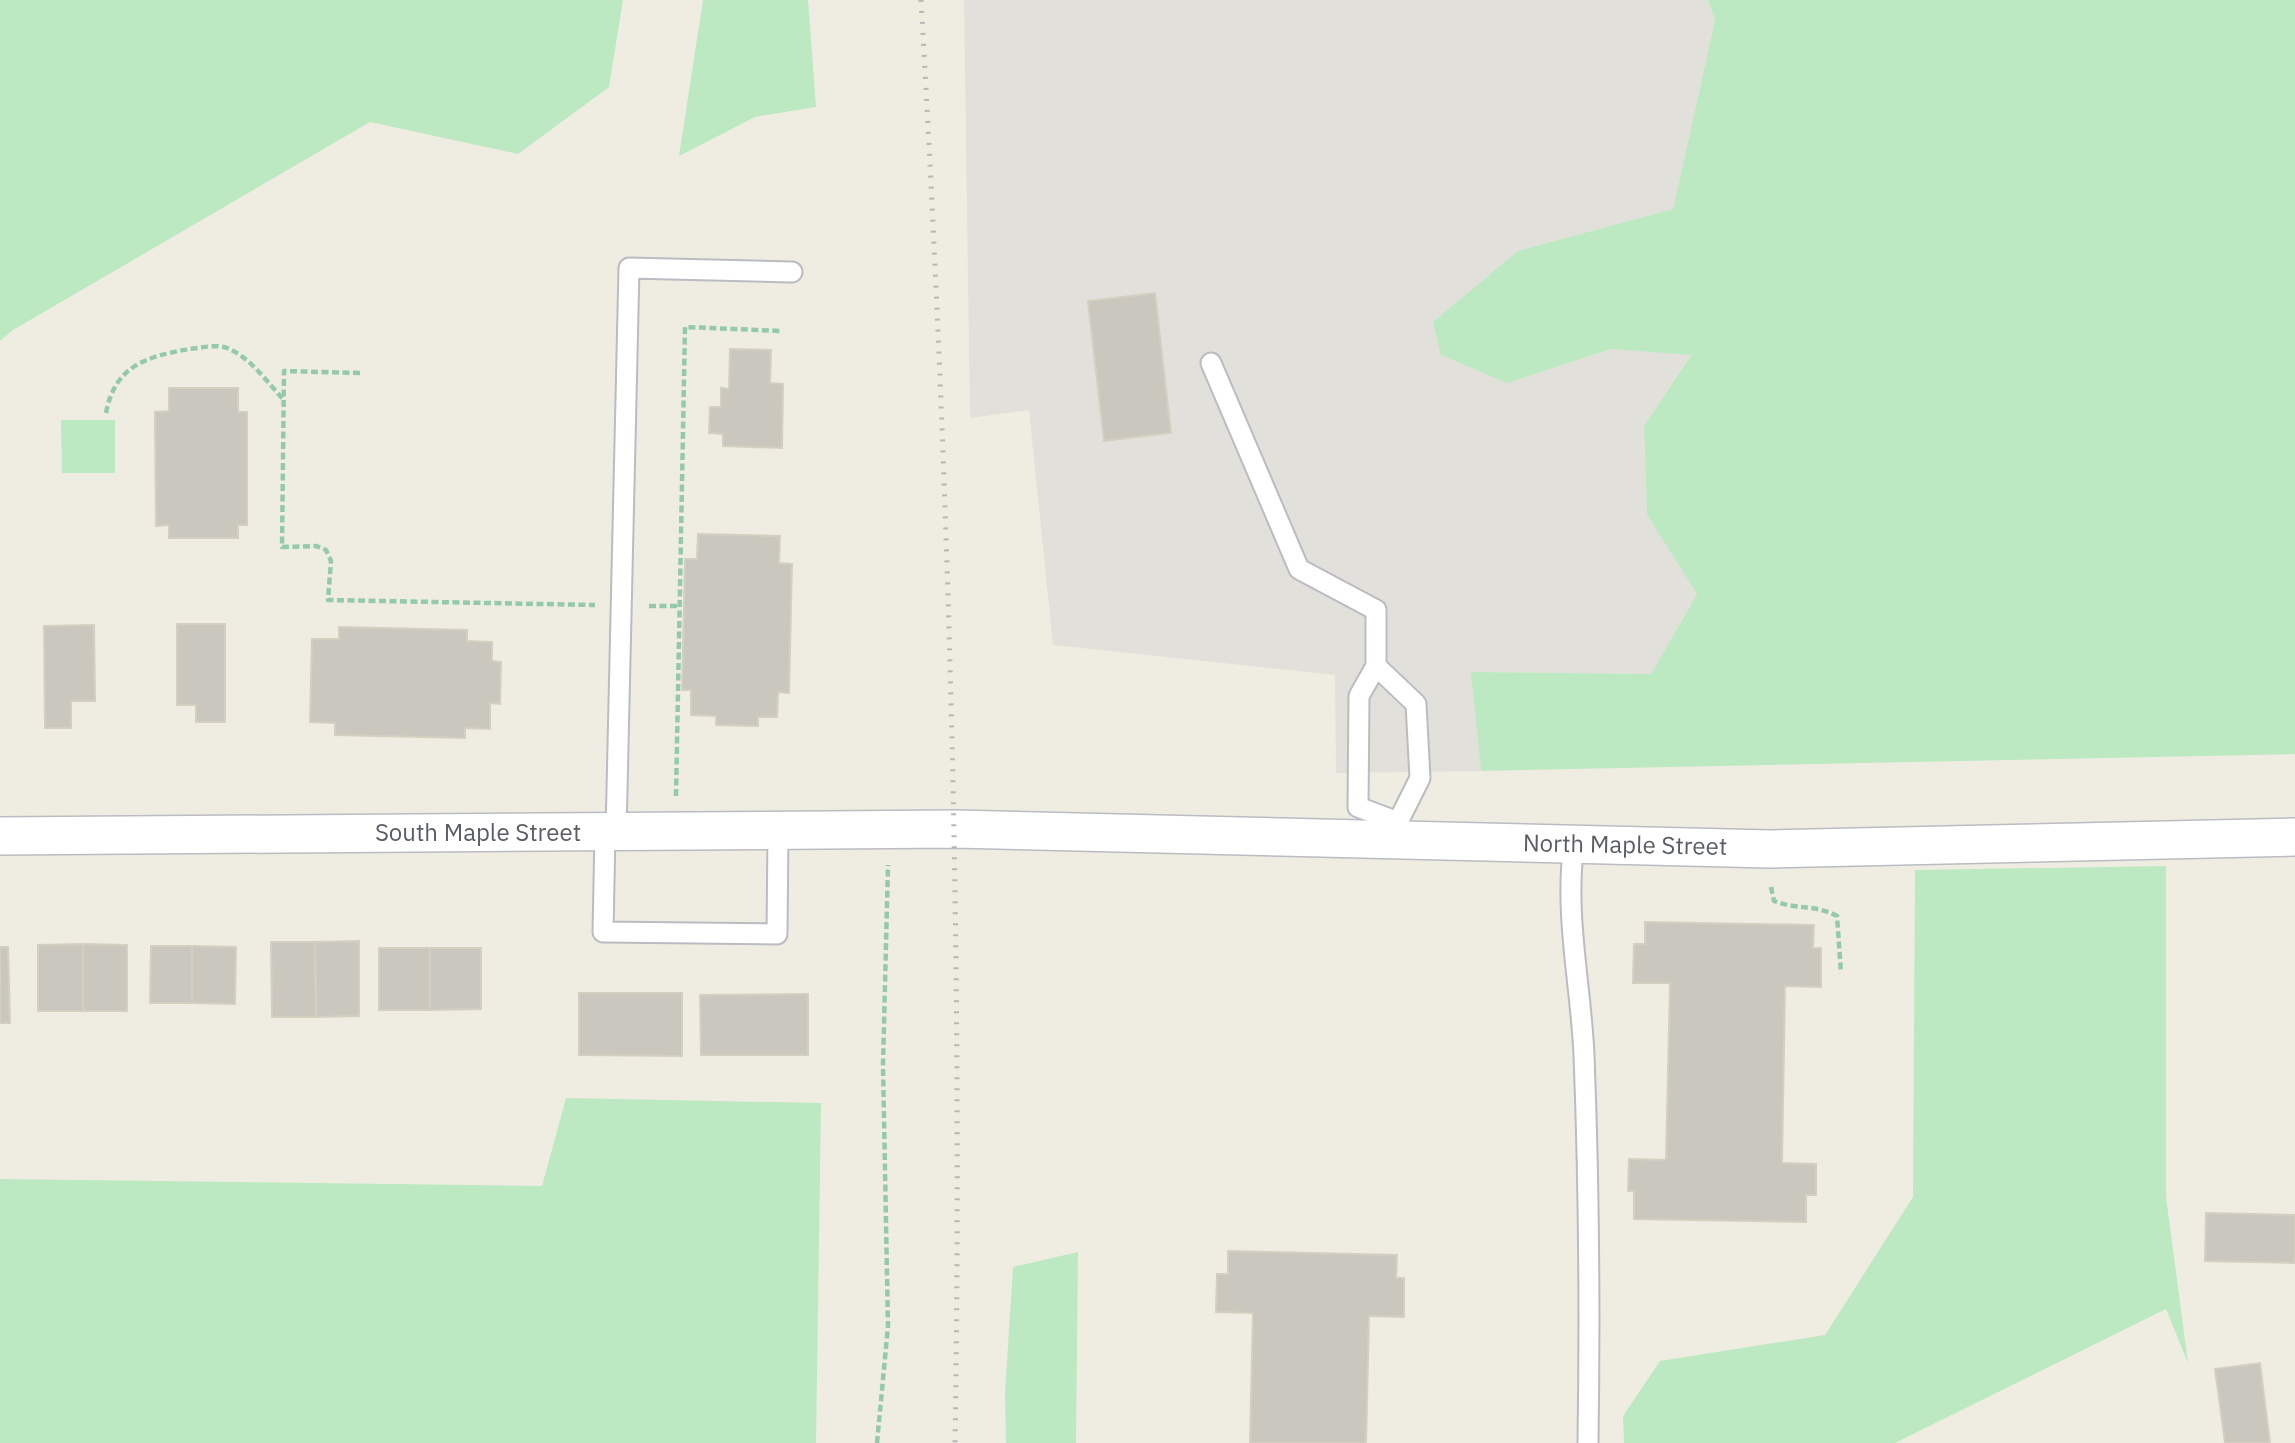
<svg xmlns="http://www.w3.org/2000/svg" width="2295" height="1443" font-family="'IBM Plex Sans',sans-serif">
	<style>
		.industrial { fill: #e2e0da }
		.green { fill: #bce9c1 }
		.building { fill: #cac7bf; stroke: #d4d0c0; stroke-width: 2 }
		.lines { fill: none; stroke-linecap: round; stroke-linejoin: round }
		.service-casing { stroke: #babcc2; stroke-width: 23 }
		.minor-casing { stroke: #babcc2; stroke-width: 40 }
		.path { stroke: #94caaa; stroke-width: 4.5; stroke-dasharray: 7 3.5; stroke-linecap: butt }
		.service { stroke: #fff; stroke-width: 19 }
		.minor { stroke: #fff; stroke-width: 37 }
		.rail { stroke: #b6b7b7; stroke-width: 5; stroke-dasharray: 2 9; stroke-linecap: butt }
		.labels { text-anchor: middle; stroke-width: 5; stroke-linejoin: round; paint-order: stroke }
		.street-label { font-size: 24px; fill: #5a5e64; stroke: #fff }
	</style>
	<rect width="100%" height="100%" fill="#efede2"/>
	<polygon class="industrial" points="964,0 1708,0 1715,19 1673,209 1518,251 1507,383 1611,349 1691,354 1644,426 1647,515 1697,594 1651,674 1472,672 1481,771 1336,773 1335,675 1053,645 1029,410 970,418"/>
	<g class="green">
		<polygon points="0,0 623,0 609,87 518,154 370,122 13,330 0,341"/>
		<polygon points="703,0 808,0 816,107 755,117 679,156"/>
		<polygon points="1708,0 2295,0 2295,754 1481,771 1471,672 1651,674 1697,594 1647,515 1644,426 1691,355 1611,349 1507,383 1441,355 1433,322 1518,251 1673,209 1715,20"/>
		<polygon points="61,420 115,420 115,473 62,473"/>
		<polygon points="2166,866 2166,1197 2188,1363 2166,1309 1895,1443 1624,1443 1623,1416 1660,1361 1825,1335 1913,1197 1915,870"/>
		<polygon points="566,1098 821,1103 816,1443 0,1443 0,1179 542,1186"/>
		<polygon points="1078,1252 1076,1443 1006,1443 1005,1394 1013,1267"/>
	</g>
	<g class="building">
		<polygon points="1155,293 1171,433 1104,441 1088,301"/>
		<polygon points="730,349 771,350 770,383 783,384 782,448 723,446 723,434 709,433 710,407 721,407 721,388 729,389"/>
		<polygon points="169,388 238,388 238,412 247,412 247,525 238,525 238,538 169,538 169,525 156,526 155,412 169,411"/>
		<polygon points="698,534 780,536 779,563 792,564 789,693 778,692 777,717 758,717 758,726 716,725 716,716 691,715 691,690 682,690 685,559 697,559"/>
		<polygon points="177,624 225,624 225,722 196,722 196,705 177,705"/>
		<polygon points="94,625 95,701 71,701 71,728 45,728 44,626"/>
		<polygon points="339,627 467,630 467,641 492,642 492,661 501,662 500,704 490,703 490,729 465,728 465,738 335,735 335,723 310,722 312,639 339,639"/>
		<polygon points="1645,922 1814,925 1813,948 1821,948 1821,987 1785,986 1782,1163 1816,1164 1816,1195 1806,1195 1806,1222 1634,1219 1634,1191 1628,1191 1629,1159 1666,1160 1670,983 1633,983 1634,944 1645,944"/>
		<polygon points="359,941 359,1016 316,1017 315,942"/>
		<polygon points="271,942 315,942 316,1017 272,1017"/>
		<polygon points="83,944 83,1011 38,1011 38,945"/>
		<polygon points="83,944 127,945 127,1011 83,1011"/>
		<polygon points="151,946 192,946 192,1003 150,1003"/>
		<polygon points="192,946 236,947 235,1004 192,1003"/>
		<polygon points="0,947 8,947 10,1023 0,1023"/>
		<rect x="379" y="948" width="51" height="62"/>
		<polygon points="430,948 481,948 481,1009 430,1010"/>
		<polygon points="579,993 682,993 682,1056 579,1055"/>
		<polygon points="808,994 808,1055 701,1055 700,995"/>
		<polygon points="2206,1213 2295,1215 2295,1263 2205,1261"/>
		<polygon points="1228,1251 1397,1255 1396,1278 1404,1278 1404,1317 1369,1316 1366,1443 1250,1443 1253,1313 1216,1312 1217,1274 1228,1274"/>
		<polygon points="2260,1363 2270,1443 2225,1443 2215,1369"/>
	</g>
	<g class="lines">
		<g class="service-casing">
			<g id="service">
				<polyline points="1211,363 1299,569 1376,610 1376,666 1359,696 1358,807 1398,822"/>
				<polyline points="1376,666 1416,704 1420,778 1398,822 1398,835"/>
				<polyline points="605,833 603,932 777,934 778,831"/>
				<polyline points="616,833 629,268 792,272"/>
				<path d="M1574,844C1564,914 1581,985 1584,1055C1589,1185 1590,1313 1588,1443"/>
			</g>
		</g>
		<g class="minor-casing">
			<polyline id="minor" points="0,836 955,829 1770,849 2295,837"/>
		</g>
		<g class="path">
			<polyline points="360,373 284,371 282,547 316,546 326,550 331,561 328,600 595,605"/>
			<path d="M106,413C115,366 145,357 189,349C200,348 216,344 227,348C250,357 267,382 283,399"/>
			<polyline points="649,606 680,606"/>
			<polyline points="676,796 685,327 782,331"/>
			<path d="M1771,887L1774,901C1797,910 1814,904 1837,916L1841,973"/>
			<polyline points="877,1443 888,1326 883,1065 888,865"/>
		</g>
		<use href="#service" class="service"/>
		<use href="#minor" class="minor"/>
		<path class="rail" d="M921,0C949,480 963,962 955,1443"/>
	</g>
	<g class="labels">
		<g class="street-label">
			<text x="478" y="841">South Maple Street</text>
			<text transform="translate(1625 845) rotate(1)" y="8">North Maple Street</text>
		</g>
	</g>
</svg>
